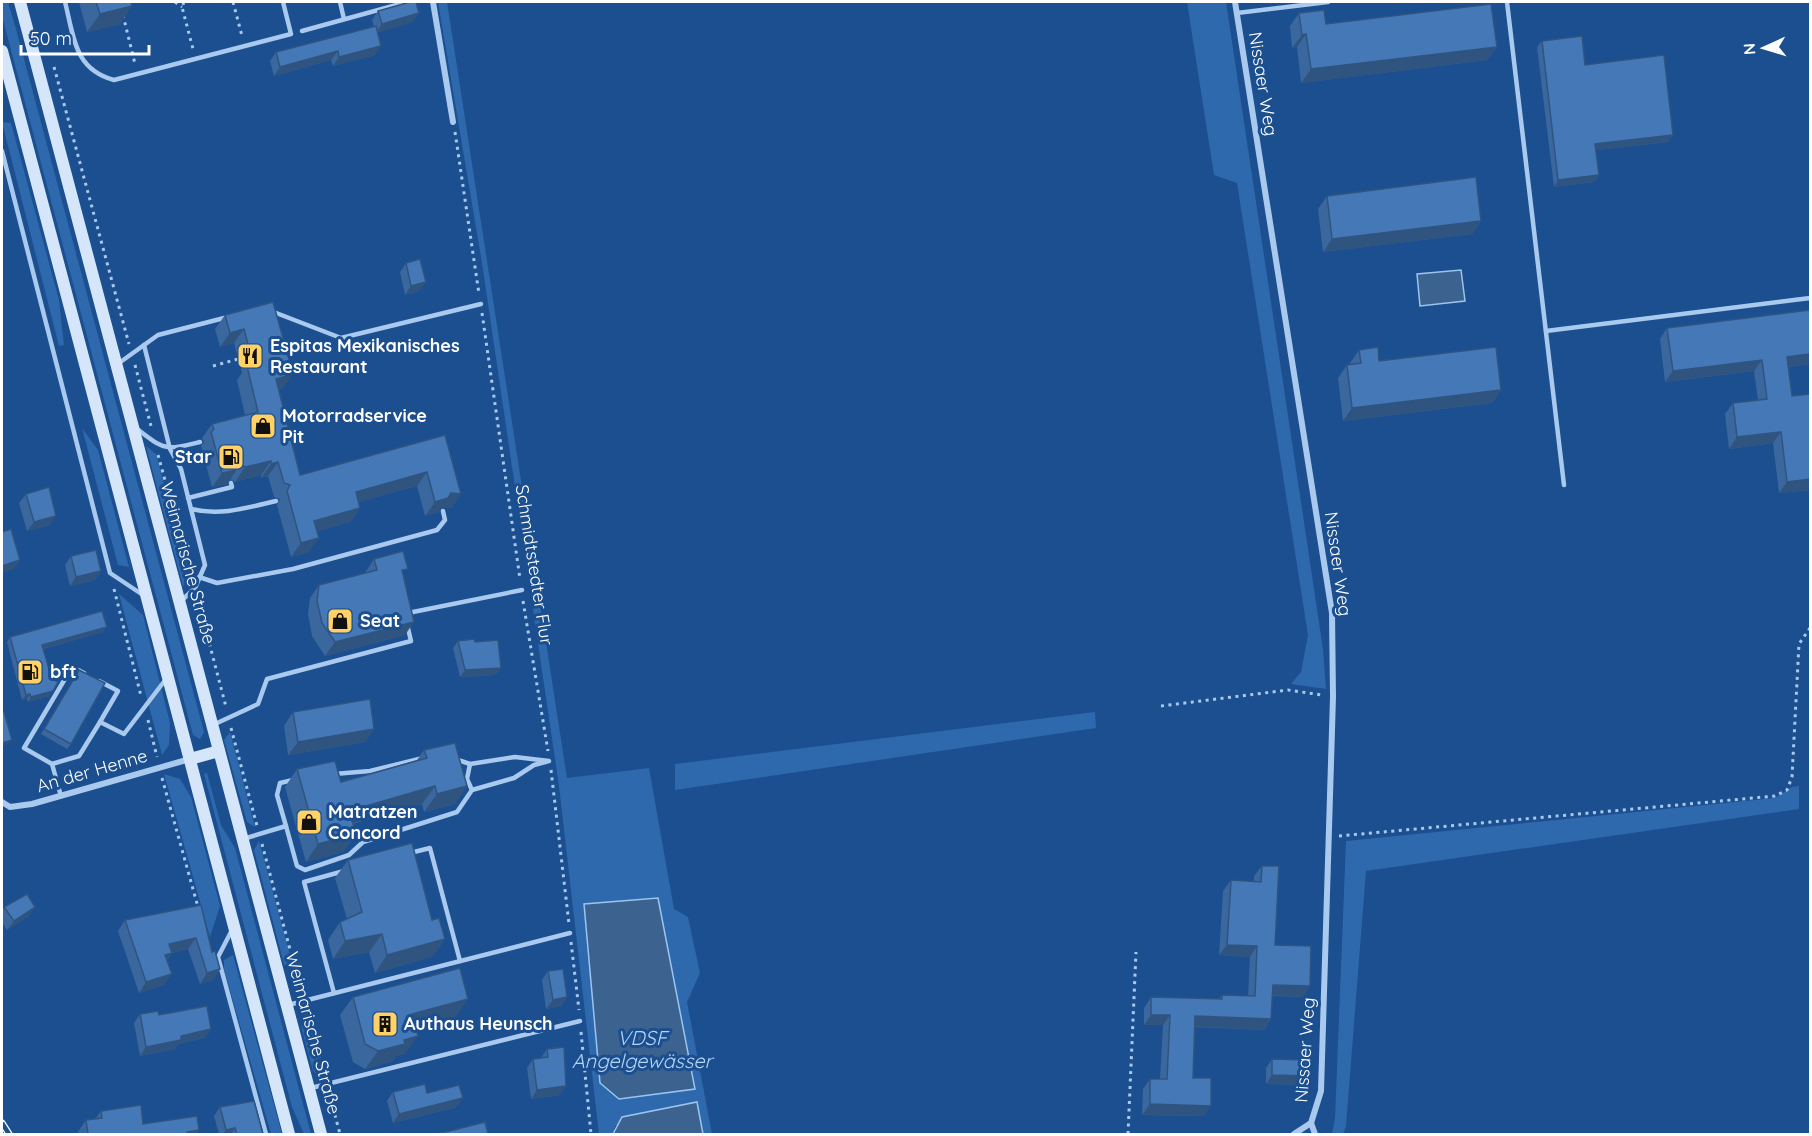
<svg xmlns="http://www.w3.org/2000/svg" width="1812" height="1136" font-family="Quicksand,sans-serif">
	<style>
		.green { fill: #2e69ad; fill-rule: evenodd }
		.water { fill: #3c6290; stroke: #9cc4f0; stroke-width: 1.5 }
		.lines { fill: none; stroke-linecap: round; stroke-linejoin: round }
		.path { stroke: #a9c9ee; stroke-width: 3; stroke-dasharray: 3 4.5; stroke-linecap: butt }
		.lane { stroke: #a9c9ee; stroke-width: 4.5 }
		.street { stroke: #a9c9ee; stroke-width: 6 }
		.secondary { stroke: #d6e6fa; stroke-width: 12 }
		.rail-casing { stroke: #fff; stroke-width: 7 }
		.rail { stroke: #1b4f8f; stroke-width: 4.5; stroke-dasharray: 14; stroke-linecap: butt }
		.wall { fill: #3a679d }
		.shaded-wall { fill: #305480 }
		.building { fill: #4478b7; stroke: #305480; stroke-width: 1.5 }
		.labels { text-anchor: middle; stroke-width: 6; stroke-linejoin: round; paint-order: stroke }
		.street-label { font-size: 18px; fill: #fff; stroke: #1b4f8f }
		.poi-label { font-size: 18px; font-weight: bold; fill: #fff; stroke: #1b4f8f; text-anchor: start }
		.water-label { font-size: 20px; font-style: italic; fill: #b5d3f5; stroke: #1b4f8f }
	</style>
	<rect width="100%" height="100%" fill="#1b4f8f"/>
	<g class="green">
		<polygon points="2,2 8,2 16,29 204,732 200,739 193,735 2,16"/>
		<path d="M438,2H447L567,778L649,768L674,909L688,917L700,973L687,1002L712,1134H703L697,1102L615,1126L613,1134H599L559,786L482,263ZM585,904L619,1099L600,1083Z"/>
		<polygon points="1187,2 1226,2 1323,649 1326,689 1291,684 1301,672 1308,635 1237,183 1214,175"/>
		<polygon points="2,122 11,123 59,300 64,345 59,346"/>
		<polygon points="82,428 98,450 129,567 118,565"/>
		<polygon points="146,446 156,454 190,580 183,586"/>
		<polygon points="119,594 143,615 170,723 169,745 162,755"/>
		<polygon points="1095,712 1096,728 675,790 675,764"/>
		<polygon points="230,732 255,827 247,822 224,740"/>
		<polygon points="207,773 221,825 235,848 311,1134 304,1134 292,1107 204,774"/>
		<polygon points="164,774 180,779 191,797 220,906 210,937"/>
		<polygon points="1799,786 1799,809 1366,871 1346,1126 1343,1134 1332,1134 1335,1118 1346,841 1775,798 1792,787"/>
		<polygon points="259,841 294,970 284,964 254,850"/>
		<polygon points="233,955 282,1134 271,1134 224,969 224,960"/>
		<polygon points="306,1017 321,1074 318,1075 313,1071 301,1026"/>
	</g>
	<g class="water">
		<polygon points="1461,270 1465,301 1420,306 1417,274"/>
		<polygon points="658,898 695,1089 619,1099 600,1083 584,904"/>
		<polygon points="697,1102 703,1134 613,1134 622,1117"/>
	</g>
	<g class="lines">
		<g class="path">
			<polyline points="175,2 182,7"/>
			<polyline points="184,2 182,7 193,49"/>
			<polyline points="233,2 242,36"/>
			<polyline points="123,15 135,64"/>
			<polyline points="54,67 129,344"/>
			<polyline points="455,132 479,294"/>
			<polyline points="482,313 520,579"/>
			<polyline points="135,365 151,426"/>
			<polyline points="213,366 238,359"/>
			<polyline points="158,455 190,570"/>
			<polyline points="114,589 141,696"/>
			<polyline points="198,600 226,707"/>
			<polyline points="523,601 548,751"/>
			<polyline points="1161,706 1288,690 1322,695"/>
			<polyline points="148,720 157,757"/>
			<polyline points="231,728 257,826"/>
			<polyline points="551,770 569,924"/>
			<polyline points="162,778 198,907"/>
			<polyline points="1339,836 1775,796 1787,790 1792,777 1799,644 1810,628"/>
			<polyline points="262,844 301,991"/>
			<polyline points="571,942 579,1010"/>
			<polyline points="306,1012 324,1075"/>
			<polyline points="581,1032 591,1134"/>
			<polyline points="329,1093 340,1134"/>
			<polyline points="1128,1134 1136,952"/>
		</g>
		<g class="lane">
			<path d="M65,2C74,37 74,69 114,80L291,34L283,2"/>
			<polyline points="340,2 344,19"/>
			<polyline points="1507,2 1564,485"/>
			<polyline points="1237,13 1328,2"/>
			<polyline points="302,31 407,2"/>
			<polyline points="2,151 110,573 143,595"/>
			<polyline points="271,311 341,338 481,304"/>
			<polyline points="1546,331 1810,298"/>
			<polyline points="144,345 170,449 181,469 205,565 195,588 181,601"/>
			<polyline points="119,363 158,335 228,317"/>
			<path d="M136,428C165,451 166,450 200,442"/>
			<polyline points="188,498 232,487 231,483"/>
			<path d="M191,509C221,516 246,508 276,501"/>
			<polyline points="199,577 217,583 293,569 437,530 445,520 443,511"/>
			<polyline points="408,613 522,590"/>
			<polyline points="99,681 118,691 100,722"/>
			<polyline points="215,724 258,704 267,679 411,641 407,624"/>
			<polyline points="52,764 24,748 72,667 84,673"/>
			<polyline points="470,764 467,779 472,790"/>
			<polyline points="334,774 370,771 423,758"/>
			<polyline points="61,796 52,764 79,756 100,722 124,734 166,679"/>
			<polyline points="286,826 277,795 280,783 293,780"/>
			<polyline points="243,839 286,826 297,866 305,870 349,855 363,842 457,812 472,790 514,778 534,765 549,761 515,757 470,764 455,759"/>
			<polyline points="410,853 430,848 460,961"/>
			<polyline points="232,930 218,957 266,1134"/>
			<polyline points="334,993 304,882 344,871"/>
			<polyline points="288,1005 570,933"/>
			<polyline points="311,1088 580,1021"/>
		</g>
		<g class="street">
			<polyline points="433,2 453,122"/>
			<polyline points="1235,2 1332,613 1333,697 1321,1091 1311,1123 1294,1134"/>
			<polyline points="2,802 10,807 32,804 190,759"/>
			<polyline points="1311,1123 1315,1134"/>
		</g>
		<g class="secondary">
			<polyline points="20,2 321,1134"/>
			<polyline points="2,51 289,1134"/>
			<polyline points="190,759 219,751"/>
		</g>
		<g class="rail-casing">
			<polyline id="rail" points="2,1123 9,1134"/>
		</g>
		<use href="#rail" class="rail"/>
	</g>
	<g class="wall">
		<polygon points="79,2 131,2 120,24 87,32"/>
		<polygon points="378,11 413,22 378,32 375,55 333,66 331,60 274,76 270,61 276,52 374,27 372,20"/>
		<polygon points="1299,13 1326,24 1497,47 1487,60 1301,83 1297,47 1292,48 1290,26"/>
		<polygon points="1542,41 1585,65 1669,142 1596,150 1599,175 1594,182 1554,187 1537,47"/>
		<polygon points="1327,196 1481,221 1472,234 1323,252 1318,209"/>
		<polygon points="406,263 419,291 405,295 400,272"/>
		<polygon points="273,302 283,388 279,389 300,475 445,435 461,494 451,508 442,507 439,512 425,516 417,486 359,502 360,508 350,522 317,531 309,552 291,557 277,505 280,499 274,497 268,476 261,478 261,475 235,482 230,479 227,484 212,487 201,446 204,442 202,438 212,424 245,415 237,380 242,373 234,343 220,347 215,329 225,315"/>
		<polygon points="1810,310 1810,364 1789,367 1792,396 1810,394 1810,490 1779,493 1773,443 1729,449 1725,414 1733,403 1758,400 1754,371 1665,382 1660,339 1667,328"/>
		<polygon points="1359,350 1379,361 1501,390 1492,403 1343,421 1338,378 1347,365 1350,365 1350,363"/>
		<polygon points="26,494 50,525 27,531 19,503"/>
		<polygon points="71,556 101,571 95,580 70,586 65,565"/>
		<polygon points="374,559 404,575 405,635 325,656 312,636 308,614 310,598 319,585 365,573"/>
		<polygon points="103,632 43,649 50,696 28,702 27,699 22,700 7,642 10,637"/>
		<polygon points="458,641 475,642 501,668 496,675 460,677 453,648"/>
		<polygon points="76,674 71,744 67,749 41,734"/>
		<polygon points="293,712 374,729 365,742 288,755 284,726"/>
		<polygon points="424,750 455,804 424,812 422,804 353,824 356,834 343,852 306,862 285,787 297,769 341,782 417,760"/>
		<polygon points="348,860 432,920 445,939 432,957 375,973 369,952 333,959 328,940 340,922 347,919 335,878"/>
		<polygon points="1262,866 1275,945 1303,997 1272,996 1271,1019 1264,1030 1195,1027 1193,1078 1204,1116 1142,1115 1143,1089 1150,1079 1160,1079 1163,1025 1144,1025 1144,1008 1151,997 1219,999 1222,995 1248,996 1250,957 1219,955 1223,891 1231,880 1254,882 1254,876"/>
		<polygon points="201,905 212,952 220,969 213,980 200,984 188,949 172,953 167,960 164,985 139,993 118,931 125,920"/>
		<polygon points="4,907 29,916 7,930 2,922 2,911"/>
		<polygon points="548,971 567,997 561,1006 546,1009 542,980"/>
		<polygon points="353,997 456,1016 415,1027 405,1054 396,1056 393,1061 365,1069 353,1062 340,1015"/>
		<polygon points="140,1014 159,1015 211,1029 205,1038 178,1044 175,1049 140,1056 134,1023"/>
		<polygon points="547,1049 560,1095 531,1099 527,1068 533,1059 541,1058"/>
		<polygon points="1272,1059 1309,1076 1302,1085 1266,1084 1266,1068"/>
		<polygon points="393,1092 427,1093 457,1107 393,1123 387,1101"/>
		<polygon points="220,1107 263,1134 219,1134 214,1116"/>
		<polygon points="101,1111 143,1124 199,1130 196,1134 78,1134 78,1132 86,1120 95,1119"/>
	</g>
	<g class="shaded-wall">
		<polygon points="132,6 120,24 87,32 100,14"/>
		<polygon points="419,13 413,22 376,33 382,24"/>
		<polygon points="1306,34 1297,47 1292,48 1302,35"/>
		<polygon points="381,46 375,55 333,66 339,57"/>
		<polygon points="1497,47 1487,60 1301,83 1311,69"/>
		<polygon points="338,51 331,60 274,76 280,67"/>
		<polygon points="1673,135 1669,142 1590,151 1595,144"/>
		<polygon points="1599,175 1594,182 1554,187 1558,180"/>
		<polygon points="1481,221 1472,234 1323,252 1332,239"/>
		<polygon points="426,282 419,291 405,295 411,286"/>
		<polygon points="244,329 234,343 220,347 230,333"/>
		<polygon points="1810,354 1810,364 1780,368 1787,357"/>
		<polygon points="1762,360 1754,371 1665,382 1673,371"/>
		<polygon points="293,374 283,388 266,393 276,379"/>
		<polygon points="1501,390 1492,403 1343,421 1352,408"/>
		<polygon points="1781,432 1773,443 1729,449 1737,437"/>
		<polygon points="271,461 261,475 235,482 245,467"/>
		<polygon points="278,462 268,476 261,478 271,464"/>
		<polygon points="240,465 227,484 212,487 222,473"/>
		<polygon points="427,472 417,486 346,506 356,492"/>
		<polygon points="1810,479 1810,490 1779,493 1787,482"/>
		<polygon points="451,493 461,494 451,508 442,507 439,512 425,516 435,502"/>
		<polygon points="360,508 350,522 304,535 314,521"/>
		<polygon points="56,516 50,525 27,531 34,522"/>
		<polygon points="319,538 309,552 291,557 301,543"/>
		<polygon points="20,560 14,569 2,573 2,566"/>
		<polygon points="101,571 95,580 70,586 76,577"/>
		<polygon points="414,622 405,635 325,656 335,642"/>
		<polygon points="107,627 103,632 39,650 42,645"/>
		<polygon points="501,668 496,675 460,677 465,670"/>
		<polygon points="53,691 50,696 28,702 31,697"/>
		<polygon points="30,694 27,699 22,700 26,695"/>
		<polygon points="374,729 365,742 288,755 298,742"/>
		<polygon points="12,740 8,744 2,746 2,743"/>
		<polygon points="435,786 422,804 337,828 349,811"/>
		<polygon points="467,786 455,804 424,812 437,794"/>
		<polygon points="356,834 343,852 306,862 318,844"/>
		<polygon points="35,907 29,916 7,930 14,921"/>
		<polygon points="382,934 369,952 333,959 345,941"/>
		<polygon points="196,938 188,949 172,953 164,963 158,966 169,944"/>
		<polygon points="445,939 432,957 375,973 387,955"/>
		<polygon points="1227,945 1257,946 1250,957 1219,955"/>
		<polygon points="220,969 213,980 200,984 207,973"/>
		<polygon points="172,974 164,985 139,993 146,982"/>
		<polygon points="1273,985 1310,986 1303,997 1266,995"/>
		<polygon points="567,997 561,1006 546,1009 553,1000"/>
		<polygon points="468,999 456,1016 399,1032 412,1014"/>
		<polygon points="1151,1015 1170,1015 1163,1025 1144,1025"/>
		<polygon points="1195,1016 1271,1019 1264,1030 1188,1026"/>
		<polygon points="211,1029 205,1038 178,1044 175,1049 140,1056 146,1047 181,1036"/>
		<polygon points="418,1036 405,1054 396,1056 393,1061 365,1069 378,1051 404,1040"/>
		<polygon points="1272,1075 1309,1076 1302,1085 1266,1084"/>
		<polygon points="566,1086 560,1095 531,1099 537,1090"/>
		<polygon points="463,1098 457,1107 393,1123 399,1114"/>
		<polygon points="1150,1104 1211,1106 1204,1116 1142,1115"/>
		<polygon points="235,1128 231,1134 223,1134 226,1130"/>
		<polygon points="199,1130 196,1134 186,1134 187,1132"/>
	</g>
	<g class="building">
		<polygon points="96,2 131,2 132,6 100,14"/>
		<polygon points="410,2 416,2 419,13 382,24 378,11"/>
		<polygon points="1491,4 1497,47 1311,69 1306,34 1302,35 1299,13 1324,10 1326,24"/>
		<polygon points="376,26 381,46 339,57 338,51 280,67 276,52"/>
		<polygon points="1582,36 1585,65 1664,55 1673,135 1595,144 1599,175 1558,180 1542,41"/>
		<polygon points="1476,177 1481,221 1332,239 1327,196"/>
		<polygon points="420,259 426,282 411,286 406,263"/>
		<polygon points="273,302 293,374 276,379 300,475 445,435 461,494 451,493 448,498 435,502 427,472 356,492 360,508 314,521 319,538 301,543 287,491 290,485 284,483 278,462 271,464 271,461 245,467 240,465 236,470 222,473 211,432 214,429 212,424 258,412 247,366 253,364 244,329 230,333 225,315"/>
		<polygon points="1810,310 1810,354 1787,357 1792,396 1810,394 1810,479 1787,482 1781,432 1737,437 1733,403 1767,399 1762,360 1673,371 1667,328"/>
		<polygon points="1378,347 1379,361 1496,347 1501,390 1352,408 1347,365 1361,363 1359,350"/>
		<polygon points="49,487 56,516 34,522 26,494"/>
		<polygon points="11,529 20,560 2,566 2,532"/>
		<polygon points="96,550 101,571 76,577 71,556"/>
		<polygon points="403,551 408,569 402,570 414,622 335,642 322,623 317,601 319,585 377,570 374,559"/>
		<polygon points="102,611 107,627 42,645 52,679 58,682 53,691 31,697 30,694 26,695 10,637"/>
		<polygon points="474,639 475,642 498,640 501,668 465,670 458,641"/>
		<polygon points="79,670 105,683 71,744 44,729"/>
		<polygon points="370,699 374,729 298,742 293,712"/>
		<polygon points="4,712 12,740 2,743 2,713"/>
		<polygon points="455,743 467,786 437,794 435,786 349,811 356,834 318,844 297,769 335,761 341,782 427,758 424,750"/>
		<polygon points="412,843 432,920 439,918 445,939 387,955 382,934 345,941 340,922 362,912 348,860"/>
		<polygon points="1262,866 1279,866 1275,945 1311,946 1310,986 1273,985 1271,1019 1195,1016 1193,1078 1211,1078 1211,1106 1150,1104 1150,1079 1167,1079 1170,1015 1151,1015 1151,997 1222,999 1222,995 1255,996 1257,946 1227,945 1231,880 1261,882"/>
		<polygon points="27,894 35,907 14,921 4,907"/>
		<polygon points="201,905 212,952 215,951 220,969 207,973 196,938 169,944 172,953 165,955 172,974 146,982 125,920"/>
		<polygon points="460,968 468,999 412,1014 418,1036 404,1040 405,1044 378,1051 365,1044 353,997"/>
		<polygon points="563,969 567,997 553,1000 548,971"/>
		<polygon points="207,1006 211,1029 181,1036 181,1040 146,1047 140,1014 158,1011 159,1015"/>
		<polygon points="564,1047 566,1086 537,1090 533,1059 548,1057 547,1049"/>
		<polygon points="1272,1059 1309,1060 1309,1076 1272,1075"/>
		<polygon points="425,1084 427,1093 459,1085 463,1098 399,1114 393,1092"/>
		<polygon points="254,1101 263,1134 237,1134 235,1128 226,1130 220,1107"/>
		<polygon points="141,1105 143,1124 197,1116 199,1130 187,1132 188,1134 88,1134 86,1120 102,1118 101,1111"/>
		<polygon points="485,1122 488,1134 438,1134"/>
	</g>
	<defs>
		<g id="restaurant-square" transform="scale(1.35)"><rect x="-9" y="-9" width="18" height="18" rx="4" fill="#ffd166" stroke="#1b4f8f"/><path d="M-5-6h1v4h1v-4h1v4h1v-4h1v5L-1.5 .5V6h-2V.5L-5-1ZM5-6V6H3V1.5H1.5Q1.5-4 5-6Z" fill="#111"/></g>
		<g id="shop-square" transform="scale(1.35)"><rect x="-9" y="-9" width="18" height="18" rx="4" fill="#ffd166" stroke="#1b4f8f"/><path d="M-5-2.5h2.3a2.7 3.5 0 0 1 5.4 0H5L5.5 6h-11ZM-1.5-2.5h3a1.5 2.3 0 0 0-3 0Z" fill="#111"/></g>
		<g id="fuel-square" transform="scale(1.35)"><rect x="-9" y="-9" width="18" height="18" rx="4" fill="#ffd166" stroke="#1b4f8f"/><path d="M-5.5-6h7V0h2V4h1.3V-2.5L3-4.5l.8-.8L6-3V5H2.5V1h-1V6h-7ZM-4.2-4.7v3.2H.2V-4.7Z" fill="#111"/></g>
		<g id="building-square" transform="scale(1.35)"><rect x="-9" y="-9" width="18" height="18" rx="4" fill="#ffd166" stroke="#1b4f8f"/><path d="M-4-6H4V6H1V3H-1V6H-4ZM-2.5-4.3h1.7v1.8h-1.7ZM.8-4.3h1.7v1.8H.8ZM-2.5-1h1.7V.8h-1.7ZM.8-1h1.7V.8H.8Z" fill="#111"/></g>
	</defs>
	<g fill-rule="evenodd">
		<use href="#restaurant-square" x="250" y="356"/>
		<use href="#shop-square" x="263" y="426"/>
		<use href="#fuel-square" x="231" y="457"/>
		<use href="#shop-square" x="340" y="621"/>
		<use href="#fuel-square" x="30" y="672"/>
		<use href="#shop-square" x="309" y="822"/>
		<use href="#building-square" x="385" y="1024"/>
	</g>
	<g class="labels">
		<g class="street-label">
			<text transform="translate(1263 84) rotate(81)" y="6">Nissaer Weg</text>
			<text transform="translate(188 563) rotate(75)" y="6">Weimarische Straße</text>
			<text transform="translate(1338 564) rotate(82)" y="6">Nissaer Weg</text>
			<text transform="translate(534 565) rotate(81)" y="6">Schmidtstedter Flur</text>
			<text transform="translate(92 771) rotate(-16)" y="6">An der Henne</text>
			<text transform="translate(313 1033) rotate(75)" y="6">Weimarische Straße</text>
			<text transform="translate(1305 1050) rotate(-86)" y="6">Nissaer Weg</text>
		</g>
		<g class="poi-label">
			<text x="270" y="352">Espitas Mexikanisches<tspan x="270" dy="21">Restaurant</tspan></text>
			<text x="282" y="422">Motorradservice<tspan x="282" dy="21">Pit</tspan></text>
			<text x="212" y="463" text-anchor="end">Star</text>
			<text x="360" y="627">Seat</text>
			<text x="50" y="678">bft</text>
			<text x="328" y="818">Matratzen<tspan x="328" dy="21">Concord</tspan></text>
			<text x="404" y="1030">Authaus Heunsch</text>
		</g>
		<g class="water-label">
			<text x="642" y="1045">VDSF<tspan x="642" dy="23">Angelgewässer</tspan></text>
		</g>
	</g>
	<rect width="1812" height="1136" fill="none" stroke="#ffffff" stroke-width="6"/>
	<g transform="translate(1764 48) rotate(266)" stroke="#1b4f8f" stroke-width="4.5" paint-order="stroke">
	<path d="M0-4.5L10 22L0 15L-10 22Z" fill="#ffffff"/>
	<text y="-9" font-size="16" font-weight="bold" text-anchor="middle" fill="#ffffff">N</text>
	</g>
	<path d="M21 45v9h128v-9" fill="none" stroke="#ffffff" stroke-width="3"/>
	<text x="30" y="45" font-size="18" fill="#ffffff" stroke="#1b4f8f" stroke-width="4.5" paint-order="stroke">50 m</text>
</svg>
